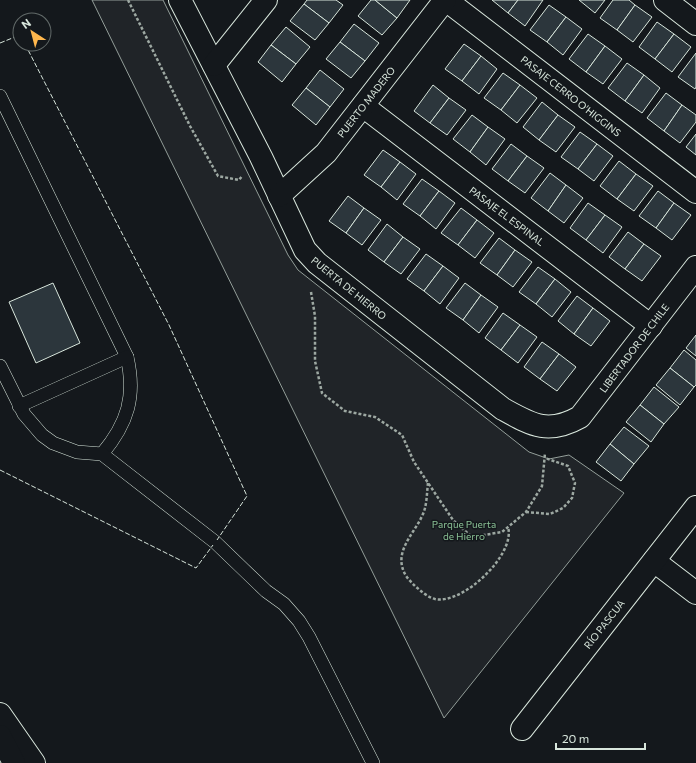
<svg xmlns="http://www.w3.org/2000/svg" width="696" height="763" font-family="Commissioner,sans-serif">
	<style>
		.green { fill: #202428; stroke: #939e99 }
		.building { fill: #2c363c; stroke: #d8e6dc }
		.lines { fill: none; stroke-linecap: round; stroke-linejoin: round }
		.lane-casing { stroke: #d8e6dc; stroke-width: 14 }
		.street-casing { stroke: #d8e6dc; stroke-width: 24 }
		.highway-casing { stroke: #d8e6dc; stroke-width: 24 }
		.path { stroke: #9da8a2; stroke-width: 2.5; stroke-dasharray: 3 2; stroke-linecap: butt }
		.lane { stroke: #14181c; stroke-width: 13 }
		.street { stroke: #14181c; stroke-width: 22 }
		.highway { stroke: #14181c; stroke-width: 22 }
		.fence { stroke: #d8e6dc; stroke-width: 1; stroke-dasharray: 5 2; stroke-linecap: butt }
		.labels { text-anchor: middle; stroke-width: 3; stroke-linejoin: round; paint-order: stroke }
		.street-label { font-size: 10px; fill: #d8e6dc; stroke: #14181c }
		.park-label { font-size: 10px; fill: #8ac095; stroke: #14181c }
	</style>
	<rect width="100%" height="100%" fill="#14181c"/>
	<polygon class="green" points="92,0 163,0 288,255 298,270 529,452 549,459 569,455 624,493 444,718"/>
	<g class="building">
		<polygon points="307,0 336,0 343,5 329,23 304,4"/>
		<polygon points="371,0 375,0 397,18 382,35 358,16"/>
		<polygon points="375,0 410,0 397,18"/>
		<polygon points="492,0 518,0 508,13"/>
		<polygon points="518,0 543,0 525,26 508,13"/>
		<polygon points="579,0 605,0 595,13"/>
		<polygon points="613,0 629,0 635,5 617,30 600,18"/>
		<polygon points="304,4 329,23 315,40 290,21"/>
		<polygon points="549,5 566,17 547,42 530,30"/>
		<polygon points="635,5 652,17 633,42 617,30"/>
		<polygon points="566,17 582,29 563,55 547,42"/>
		<polygon points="657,22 674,34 655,59 639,47"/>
		<polygon points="354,24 379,43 365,61 340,42"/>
		<polygon points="286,27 310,47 296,64 271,45"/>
		<polygon points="588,34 605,46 586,72 569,59"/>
		<polygon points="674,34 691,47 672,72 655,59"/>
		<polygon points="340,42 365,61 351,78 326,59"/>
		<polygon points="464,44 481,56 462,81 445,69"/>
		<polygon points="271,45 296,64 282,82 258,62"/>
		<polygon points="605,46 622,59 603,84 586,72"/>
		<polygon points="696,53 696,87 695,89 678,77"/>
		<polygon points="481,56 497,69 479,94 462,81"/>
		<polygon points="627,63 644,75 625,101 608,88"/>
		<polygon points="320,70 344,89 330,107 306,88"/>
		<polygon points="503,73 520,85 501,110 484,98"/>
		<polygon points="644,75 660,88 642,113 625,101"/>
		<polygon points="433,85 449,98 430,123 414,111"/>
		<polygon points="520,85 537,98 517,123 501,110"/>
		<polygon points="306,88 330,107 316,125 292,105"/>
		<polygon points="666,93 682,105 664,131 647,118"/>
		<polygon points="449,98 466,110 447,135 430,123"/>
		<polygon points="542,102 558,115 539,140 523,127"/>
		<polygon points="682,105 696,115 696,122 680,143 664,131"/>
		<polygon points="472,115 488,127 470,152 453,139"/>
		<polygon points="558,115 575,127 556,152 539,140"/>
		<polygon points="488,127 505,139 486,165 470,152"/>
		<polygon points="580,132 597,144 578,169 561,157"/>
		<polygon points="696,134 696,155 686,147"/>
		<polygon points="511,144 527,156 508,181 492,169"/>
		<polygon points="597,144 613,156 594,181 578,169"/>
		<polygon points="383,150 400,162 381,187 364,175"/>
		<polygon points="527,156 544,168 525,193 508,181"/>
		<polygon points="619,161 636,174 617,199 600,186"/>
		<polygon points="400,162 416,174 397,200 381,187"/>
		<polygon points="550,173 566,185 548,211 531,198"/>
		<polygon points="636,174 653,186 634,211 617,199"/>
		<polygon points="422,179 439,191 420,216 403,204"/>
		<polygon points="566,185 583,198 564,223 548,211"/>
		<polygon points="439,191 455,203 436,229 420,216"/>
		<polygon points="658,191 674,203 656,228 639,216"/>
		<polygon points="348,196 364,208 346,233 329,221"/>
		<polygon points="588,203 605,215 586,240 570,228"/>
		<polygon points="674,203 691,215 672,240 656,228"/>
		<polygon points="364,208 381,220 362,245 346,233"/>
		<polygon points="461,208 477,220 458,245 441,233"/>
		<polygon points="605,215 622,227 603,253 586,240"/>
		<polygon points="477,220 494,233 475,258 458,245"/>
		<polygon points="387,224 403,237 384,262 368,250"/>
		<polygon points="628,232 644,244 625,269 609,257"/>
		<polygon points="403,237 420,249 401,274 384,262"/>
		<polygon points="499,238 515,250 497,275 480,263"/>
		<polygon points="644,244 661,256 642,281 625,269"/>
		<polygon points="515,250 532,262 513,287 497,275"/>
		<polygon points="426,254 443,266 424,291 407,279"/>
		<polygon points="443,266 459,278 440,304 424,291"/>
		<polygon points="538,267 555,279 536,304 519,292"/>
		<polygon points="555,279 571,292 552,317 536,304"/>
		<polygon points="53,283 80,343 36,363 9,302"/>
		<polygon points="465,283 481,295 463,320 446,308"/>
		<polygon points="481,295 498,307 479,333 463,320"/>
		<polygon points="577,296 593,308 574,334 558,321"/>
		<polygon points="593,308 610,321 591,346 574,334"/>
		<polygon points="503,313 520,325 501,350 485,338"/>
		<polygon points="520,325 537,337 518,363 501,350"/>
		<polygon points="696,335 696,356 686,348"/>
		<polygon points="542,342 559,354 540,379 524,367"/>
		<polygon points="684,350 696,360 696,385 694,387 670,368"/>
		<polygon points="559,354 576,367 557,391 540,379"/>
		<polygon points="670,368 694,387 680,405 656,385"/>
		<polygon points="654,387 679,407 664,424 640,405"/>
		<polygon points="640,405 664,424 651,442 626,422"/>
		<polygon points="624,427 649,446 634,464 610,444"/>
		<polygon points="610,444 634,464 621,481 596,462"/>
	</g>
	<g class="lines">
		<g class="lane-casing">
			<g id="lane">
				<path d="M0,96L127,357C136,396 128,423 102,454"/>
				<polyline points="0,366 24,414 42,435 53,443 77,452 102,454 215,542 266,591 284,604 299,621 309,637 373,763"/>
				<polyline points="19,406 127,357"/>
			</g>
		</g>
		<g class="street-casing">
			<g id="street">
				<path d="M180,0L261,157L305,250L317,263L503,409C532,425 548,435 580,417L696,267"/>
				<polyline points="446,0 696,192"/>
				<polyline points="665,0 696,24"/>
				<polyline points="214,65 266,0"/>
				<polyline points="363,106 651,326"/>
				<polyline points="279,196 326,153 445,0"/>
				<polyline points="654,561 696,593"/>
				<polyline points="522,729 696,507"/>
			</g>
		</g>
		<g class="highway-casing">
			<g id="highway">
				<polyline points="0,714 34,763"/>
				<polyline points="0,736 14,763"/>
			</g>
		</g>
		<g class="path">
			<polyline points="128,0 190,126 218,176 239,180 242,176"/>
			<polyline points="311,292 315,316 315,361 322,393 345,411 375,417 402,435 414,462 453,520 472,537 502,532 526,512 542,486 545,453"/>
			<path d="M428,483C427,491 427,500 425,508C420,529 393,548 404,572C406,577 411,582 415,586C421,591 427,597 435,599C463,605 516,554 508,527"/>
			<polyline points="526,512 550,514 563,508 572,498 575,483 568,466 545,458"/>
		</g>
		<use href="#lane" class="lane"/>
		<use href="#street" class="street"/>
		<use href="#highway" class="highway"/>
		<g class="fence">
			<polyline points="0,43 20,35"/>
			<polyline points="25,44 169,325 247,496 217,540"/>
			<polyline points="0,470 196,568 213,545"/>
		</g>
	</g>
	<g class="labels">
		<g class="street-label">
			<text transform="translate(571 96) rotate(38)" y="4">PASAJE CERRO O'HIGGINS</text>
			<text transform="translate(366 102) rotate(-52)" y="4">PUERTO MADERO</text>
			<text transform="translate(507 216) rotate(37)" y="4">PASAJE EL ESPINAL</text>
			<text transform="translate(349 288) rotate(39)" y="4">PUERTA DE HIERRO</text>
			<text transform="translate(634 348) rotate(-53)" y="4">LIBERTADOR DE CHILE</text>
			<text transform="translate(604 624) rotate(-52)" y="4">RÍO PASCUA</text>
		</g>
		<g class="park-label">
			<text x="464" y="528">Parque Puerta<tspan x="464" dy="12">de Hierro</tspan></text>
		</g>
	</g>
	<g transform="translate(32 32) rotate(324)"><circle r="19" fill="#14181c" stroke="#626a69"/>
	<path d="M0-3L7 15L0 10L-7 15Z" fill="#ffb74d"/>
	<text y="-6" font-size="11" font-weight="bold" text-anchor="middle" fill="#d8e6dc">N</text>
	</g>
	<path d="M556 743v6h89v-6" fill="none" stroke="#d8e6dc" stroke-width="2"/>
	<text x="562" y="743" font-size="12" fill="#d8e6dc" stroke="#14181c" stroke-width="3" paint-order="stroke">20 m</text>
</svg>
